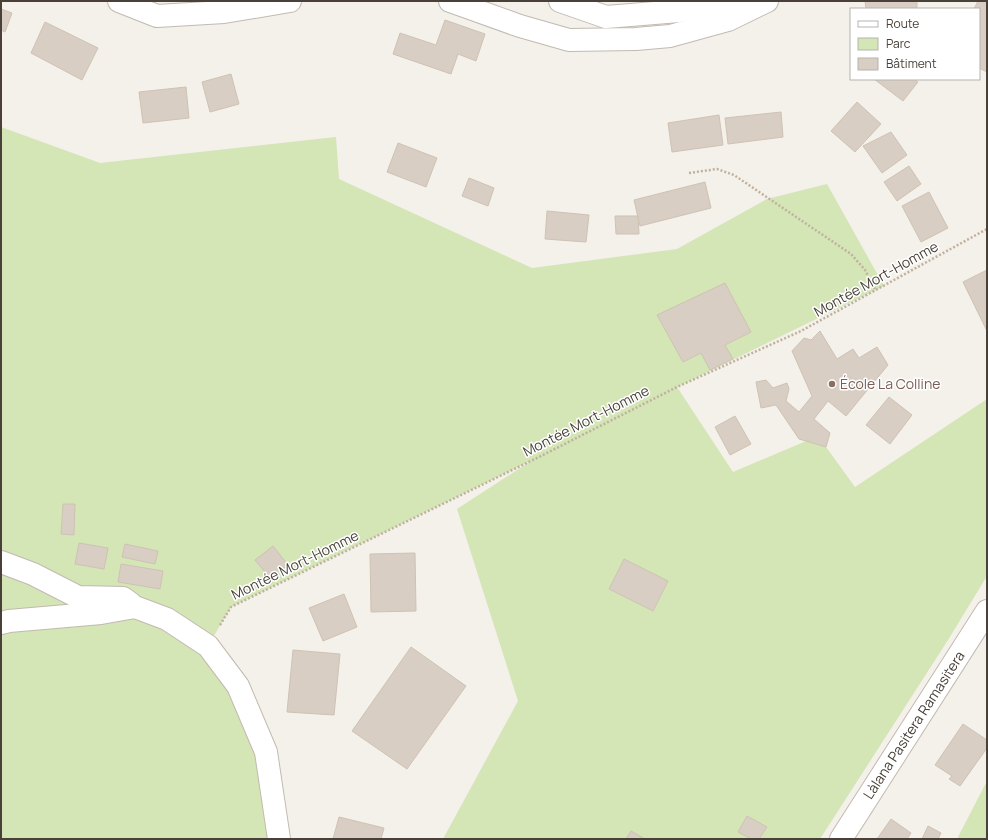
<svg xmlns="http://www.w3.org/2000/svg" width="988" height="840" font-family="Manrope,sans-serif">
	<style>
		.green { fill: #d4e5b6 }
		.building { fill: #d8cec3; stroke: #cfc2b4 }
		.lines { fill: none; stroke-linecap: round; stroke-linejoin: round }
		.minor-casing { stroke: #c2bab0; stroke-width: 24 }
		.path { stroke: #c0b19f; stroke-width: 2.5; stroke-dasharray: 2 2; stroke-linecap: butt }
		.minor { stroke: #fff; stroke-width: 22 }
		.education-dot { fill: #8d6e63; stroke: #fff; stroke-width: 1.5 }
		.labels { text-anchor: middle; stroke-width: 3; stroke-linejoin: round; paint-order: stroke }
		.street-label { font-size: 14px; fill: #484039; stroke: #fff }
		.education-label { font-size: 14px; fill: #785e54; stroke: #fff; text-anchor: start }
	</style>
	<rect width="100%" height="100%" fill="#f4f0ea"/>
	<g class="green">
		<polygon points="1,127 100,163 336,137 339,179 532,268 677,249 767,199 827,184 884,286 677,387 733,472 818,436 855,487 987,399 987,576 948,640 820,839 443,839 518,701 457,509 534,459 231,607 208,646 238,686 279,839 1,839"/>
		<polygon points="987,781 987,839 957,839"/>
	</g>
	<g class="building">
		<polygon points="865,1 917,1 917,9 866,9"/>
		<polygon points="978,1 987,1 987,72 979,68 979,9 974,9"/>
		<polygon points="1,9 12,13 5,32 1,30"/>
		<polygon points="445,20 485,34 476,61 458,54 451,74 393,54 400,33 436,45"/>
		<polygon points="45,22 98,48 82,80 31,53"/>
		<polygon points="231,74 239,104 210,112 202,82"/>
		<polygon points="874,79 914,79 918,82 903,101"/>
		<polygon points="186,87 189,118 143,123 139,92"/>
		<polygon points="857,102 881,124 855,152 831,131"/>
		<polygon points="781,112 783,137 728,144 725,118"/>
		<polygon points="719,115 723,145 672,152 668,123"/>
		<polygon points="891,132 907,155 882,173 863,146"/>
		<polygon points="398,143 437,158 426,187 387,172"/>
		<polygon points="909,166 921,184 897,201 884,182"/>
		<polygon points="469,178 494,188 488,206 462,196"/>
		<polygon points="705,182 711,208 640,226 634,200"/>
		<polygon points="929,192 948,228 921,242 902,206"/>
		<polygon points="547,211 589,215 586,242 545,239"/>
		<polygon points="615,216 638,216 639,234 616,234"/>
		<polygon points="987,270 987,331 963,282"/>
		<polygon points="725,283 751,332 725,345 733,359 710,370 701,353 683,362 657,315"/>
		<polygon points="820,331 837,359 853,349 859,358 877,347 888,365 846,416 828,401 814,419 830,433 826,447 799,439 776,405 761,408 756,382 766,380 773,388 787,383 789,389 786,401 799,412 812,396 792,351 804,338 811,340"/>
		<polygon points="889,397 912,415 890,444 866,425"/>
		<polygon points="735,416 751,444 730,455 715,427"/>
		<polygon points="63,504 75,504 74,535 61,534"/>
		<polygon points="79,543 108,548 104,569 75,564"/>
		<polygon points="125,544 158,551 155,564 122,557"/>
		<polygon points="273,546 288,565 270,578 255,560"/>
		<polygon points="415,553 416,611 371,612 370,554"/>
		<polygon points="624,559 668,581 653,611 609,589"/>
		<polygon points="121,564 163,571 160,589 118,582"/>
		<polygon points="344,594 357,627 323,641 309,608"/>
		<polygon points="411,647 466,686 407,769 352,731"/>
		<polygon points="293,650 340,654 334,715 287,712"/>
		<polygon points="963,724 987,740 987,748 960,786 949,779 952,776 935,765"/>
		<polygon points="747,816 767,827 759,839 751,839 738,832"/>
		<polygon points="339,817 384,828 381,839 333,839"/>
		<polygon points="891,819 911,833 907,839 877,839"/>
		<polygon points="928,826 941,833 938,839 922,839"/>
		<polygon points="631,831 645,839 626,839"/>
	</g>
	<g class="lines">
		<g class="minor-casing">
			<g id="minor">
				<polyline points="119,1 157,16 224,12 290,1"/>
				<polyline points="450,1 520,26 569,40 636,39 670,36 728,20 767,1"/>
				<polyline points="560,1 606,17 679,11 733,1"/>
				<polyline points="1,562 33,574 78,597 123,598 130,603"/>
				<polyline points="1,623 9,621 101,613 135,607 167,619 208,646 238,686 266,752 279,839"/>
				<polyline points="841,839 987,611"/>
			</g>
		</g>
		<g class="path">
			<polyline points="689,173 717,169 734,175 851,254 865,270 875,289"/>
			<polyline points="220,625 231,607 539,457 677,387 801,331 987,229"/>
		</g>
		<use href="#minor" class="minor"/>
	</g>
	<circle class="education-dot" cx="832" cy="384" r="4"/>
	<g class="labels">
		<g class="street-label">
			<text transform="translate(876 279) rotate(-29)" y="5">Montée Mort-Homme</text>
			<text transform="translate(586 421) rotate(-27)" y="5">Montée Mort-Homme</text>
			<text transform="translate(295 565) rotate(-26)" y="5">Montée Mort-Homme</text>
			<text transform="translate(914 725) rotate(-57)" y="5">Làlana Pasitera Ramasitera</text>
		</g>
		<g class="education-label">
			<text x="840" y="389">École La Colline</text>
		</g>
	</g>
	<rect width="988" height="840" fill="none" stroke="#484039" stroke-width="4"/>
	<rect x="850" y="8" width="130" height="72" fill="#ffffff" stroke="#b6b3b0"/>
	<rect x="858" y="21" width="20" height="6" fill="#ffffff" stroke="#b6b3b0"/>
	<text x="886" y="28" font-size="12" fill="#484039">Route</text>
	<rect x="858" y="38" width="20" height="12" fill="#d4e5b6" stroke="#b6b3b0"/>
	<text x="886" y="48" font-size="12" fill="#484039">Parc</text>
	<rect x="858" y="58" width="20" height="12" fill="#d8cec3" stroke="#b6b3b0"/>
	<text x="886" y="68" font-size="12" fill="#484039">Bâtiment</text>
</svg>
